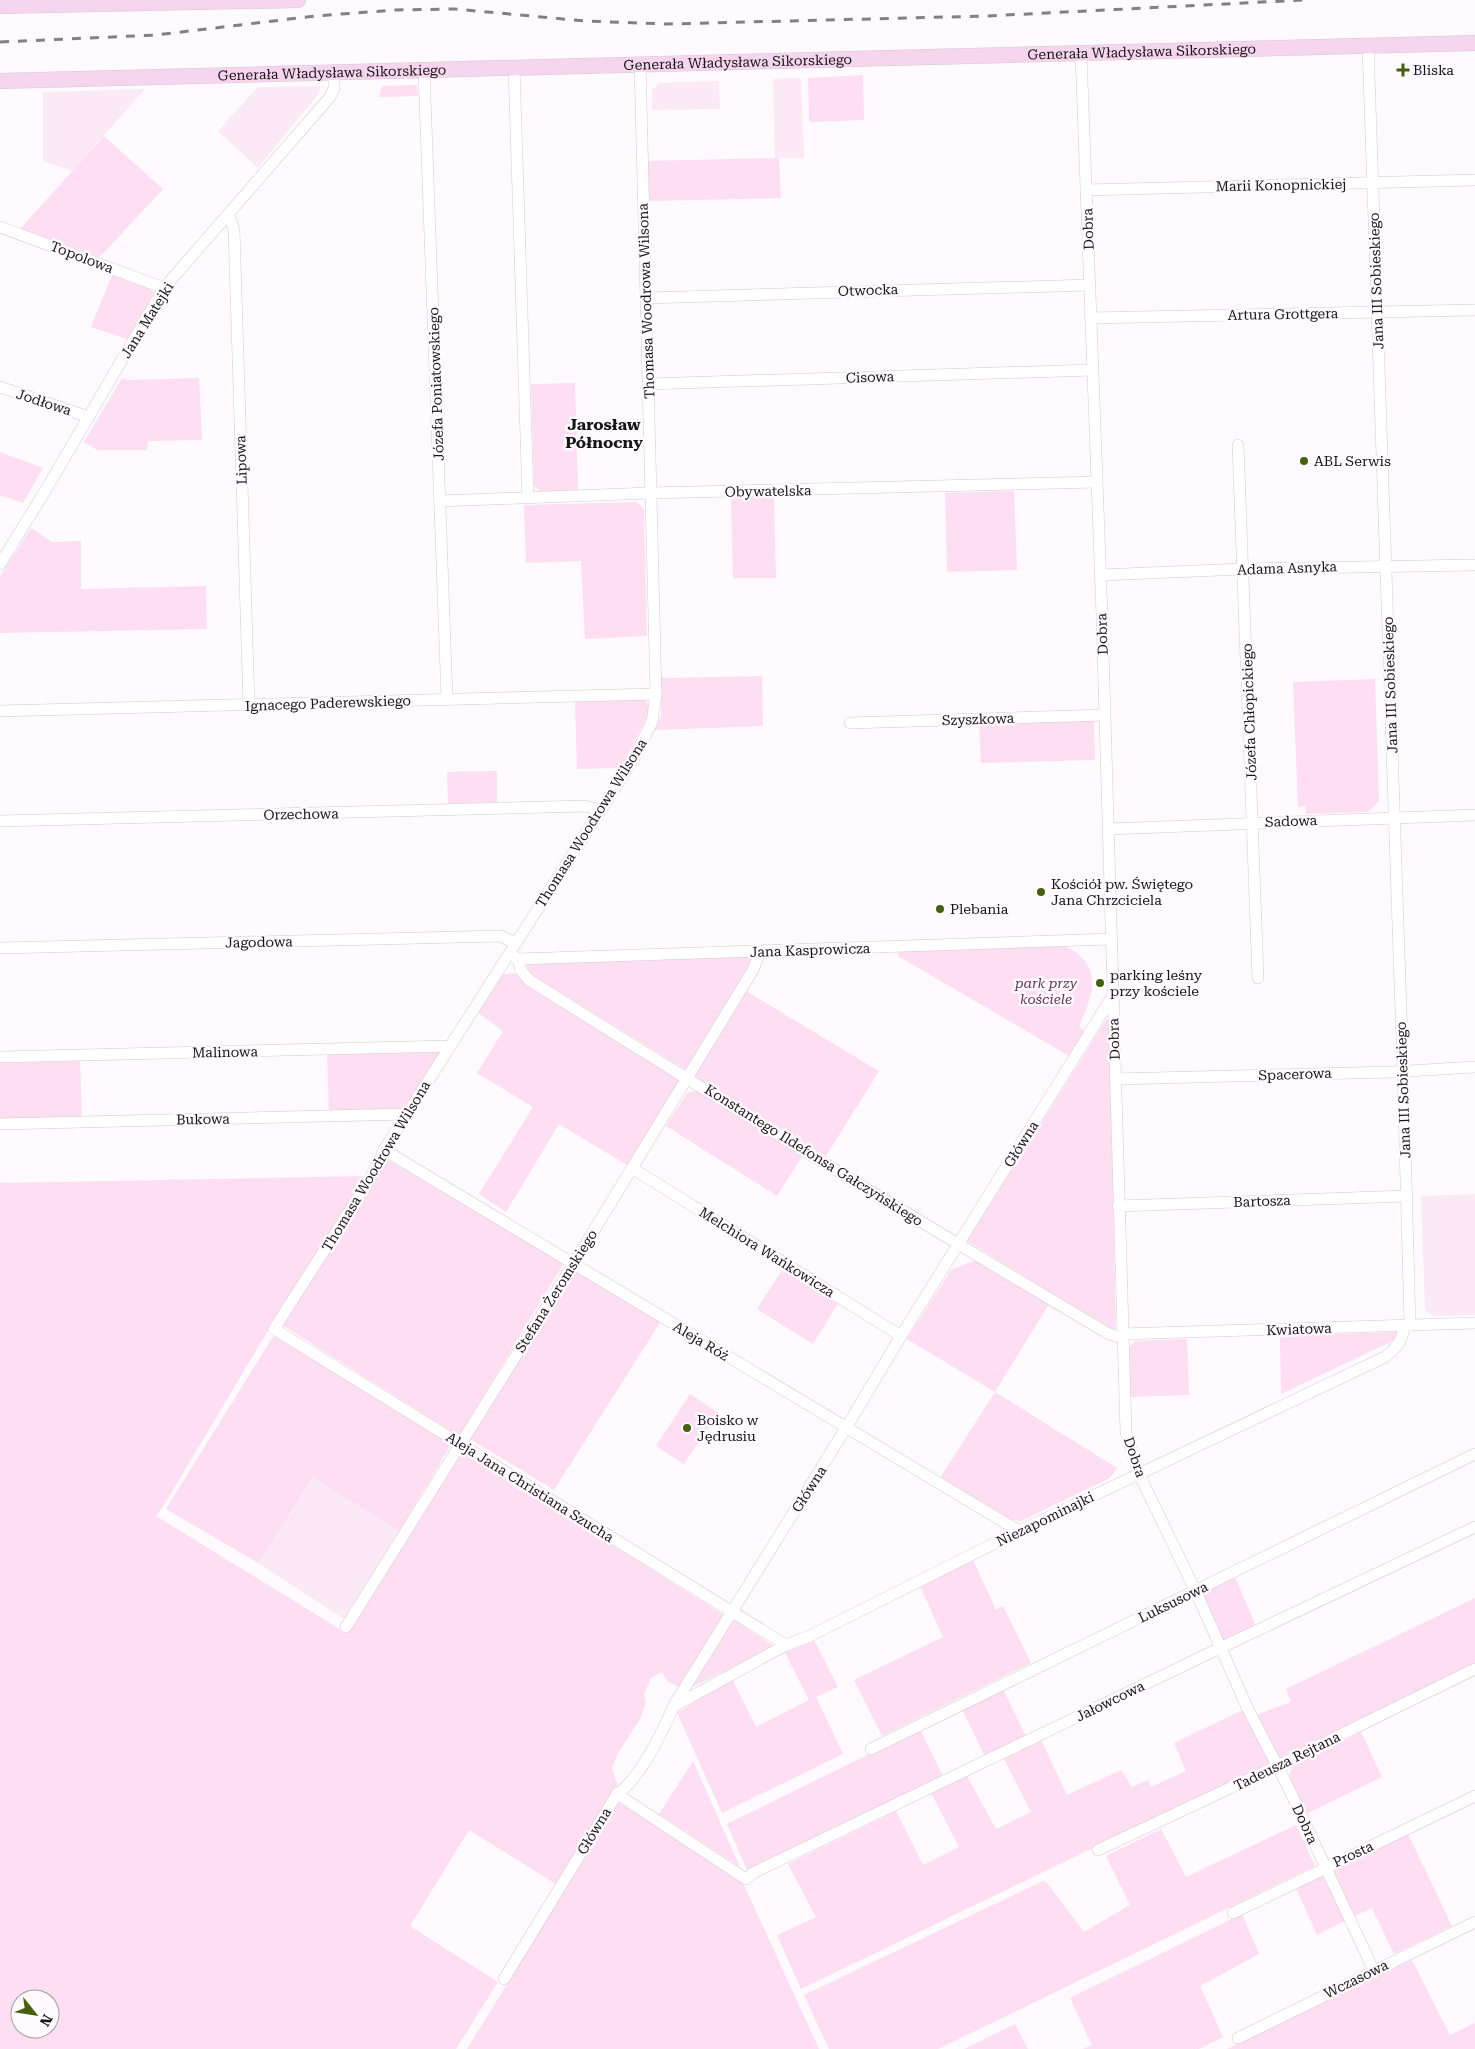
<svg xmlns="http://www.w3.org/2000/svg" width="1475" height="2049" font-family="'Roboto Serif',serif">
	<style>
		.built { fill: #fce9f6 }
		.green { fill: #fddef3; fill-rule: evenodd }
		.lines { fill: none; stroke-linecap: round; stroke-linejoin: round }
		.street-casing { stroke: #d5c9d1; stroke-width: 12 }
		.secondary-casing { stroke: #d5c9d1; stroke-width: 16 }
		.street { stroke: #fff; stroke-width: 11 }
		.secondary { stroke: #f6d5ee; stroke-width: 15 }
		.rail { stroke: #848082; stroke-width: 3; stroke-dasharray: 9 9; stroke-linecap: butt }
		.poi-dot { fill: #466010; stroke: #fefafd; stroke-width: 2 }
		.labels { text-anchor: middle; stroke-width: 5; stroke-linejoin: round; paint-order: stroke }
		.street-label { font-size: 14px; fill: #191517; stroke: #fefafd }
		.poi-label { font-size: 14px; fill: #191517; stroke: #fefafd; text-anchor: start }
		.park-label { font-size: 14px; font-style: italic; fill: #623657; stroke: #fefafd }
		.quarter-label { font-size: 16px; font-weight: bold; fill: #191517; stroke: #fefafd }
	</style>
	<rect width="100%" height="100%" fill="#fefafd"/>
	<g class="built">
		<polygon points="801,78 804,158 775,158 773,79"/>
		<polygon points="719,81 720,109 652,110 652,90 659,83"/>
		<polygon points="320,86 319,93 258,168 218,131 258,87"/>
		<polygon points="145,89 72,171 43,161 43,92"/>
		<polygon points="1475,1194 1475,1315 1433,1316 1425,1310 1421,1196"/>
		<polygon points="313,1476 399,1531 346,1616 343,1618 258,1563"/>
	</g>
	<g class="green">
		<polygon points="863,75 864,120 811,122 809,120 808,78"/>
		<polygon points="417,85 418,96 379,97 382,86"/>
		<polygon points="104,136 163,189 100,257 20,229"/>
		<polygon points="779,158 781,198 648,201 647,161"/>
		<polygon points="113,273 142,284 154,292 130,340 91,327"/>
		<polygon points="122,378 128,380 199,378 202,440 148,441 147,450 97,450 84,442"/>
		<polygon points="575,383 578,490 542,492 534,486 531,384"/>
		<polygon points="0,452 43,468 23,503 0,495"/>
		<polygon points="1014,491 1017,570 947,572 945,493"/>
		<polygon points="774,496 776,578 733,578 731,497"/>
		<polygon points="636,502 644,509 647,636 585,639 581,561 526,563 524,505"/>
		<polygon points="31,528 52,542 81,541 81,589 206,586 207,629 0,633 0,576"/>
		<polygon points="762,676 763,726 655,730 661,715 661,678"/>
		<polygon points="1375,679 1379,801 1369,812 1306,814 1305,806 1298,807 1293,682"/>
		<polygon points="645,698 649,707 648,715 621,768 577,769 575,701"/>
		<polygon points="1094,718 1095,760 981,763 979,723"/>
		<polygon points="497,771 497,802 448,804 447,772"/>
		<path d="M1065,946C1104,966 1094,992 1079,1026L1084,1031L1069,1056L898,956L899,951Z"/>
		<polygon points="754,956 686,1070 527,972 527,964"/>
		<polygon points="514,973 677,1074 679,1081 627,1165 559,1124 506,1212 479,1194 533,1107 477,1073 503,1031 477,1012 499,975"/>
		<polygon points="746,991 879,1071 826,1156 694,1076"/>
		<polygon points="1106,1020 1109,1020 1116,1333 967,1241"/>
		<polygon points="442,1052 408,1109 329,1112 327,1054"/>
		<polygon points="80,1061 82,1118 0,1120 0,1063"/>
		<polygon points="698,1090 803,1155 777,1196 666,1126 687,1093"/>
		<polygon points="386,1159 564,1263 459,1436 282,1325"/>
		<path d="M368,1176L272,1324L164,1505L156,1516L346,1633L460,1450L721,1613L724,1619L681,1688L668,1682L662,1672L651,1678L644,1694L646,1702L640,1719L617,1755L612,1768L617,1784L556,1884L469,1830L410,1926L498,1982L456,2049H0V1183ZM20,1999H50V2029H20Z"/>
		<polygon points="976,1260 1049,1304 995,1392 1117,1468 1110,1478 1021,1521 1007,1519 940,1478 995,1392 907,1339 951,1270"/>
		<polygon points="576,1267 661,1321 554,1490 470,1439"/>
		<polygon points="782,1270 838,1304 813,1344 757,1309"/>
		<polygon points="1397,1332 1397,1339 1281,1394 1280,1336"/>
		<polygon points="274,1335 451,1445 399,1531 313,1477 258,1563 166,1509"/>
		<polygon points="1187,1339 1189,1395 1129,1397 1129,1348 1135,1341"/>
		<polygon points="690,1394 718,1413 684,1464 656,1446"/>
		<polygon points="973,1560 996,1610 1003,1606 1031,1663 882,1736 854,1680 943,1637 920,1586"/>
		<polygon points="1235,1577 1256,1626 1222,1641 1201,1593"/>
		<polygon points="1475,1598 1475,1663 1279,1758 1256,1715 1291,1702 1286,1689"/>
		<polygon points="734,1620 775,1647 692,1687"/>
		<polygon points="814,1640 838,1687 816,1697 843,1754 722,1813 677,1713 732,1679 756,1727 809,1700 785,1653"/>
		<polygon points="1003,1689 1026,1737 985,1757 962,1709"/>
		<polygon points="1243,1710 1269,1763 801,1989 777,1935 816,1917 788,1864 896,1811 923,1865 959,1847 931,1793 967,1776 996,1829 1031,1812 1004,1759 1041,1740 1067,1795 1121,1770 1132,1787 1148,1780 1151,1787 1186,1771 1174,1743"/>
		<polygon points="920,1729 943,1777 747,1870 727,1824"/>
		<polygon points="1361,1732 1382,1777 1306,1814 1289,1777 1292,1767"/>
		<polygon points="693,1761 740,1867 659,1814"/>
		<polygon points="619,1803 733,1875 744,1885 819,2049 467,2049"/>
		<polygon points="1296,1825 1315,1866 938,2049 829,2049 804,1995 1043,1881 1047,1883 1084,1932 1130,1905 1106,1856 1161,1829 1186,1877"/>
		<polygon points="1408,1834 1452,1926 1394,1954 1372,1908 1355,1916 1332,1871"/>
		<polygon points="1322,1875 1345,1921 1317,1935 1296,1888"/>
		<polygon points="1242,1914 1259,1954 1200,1986 1223,2037 1199,2049 1083,2049 1092,2045 1070,1998"/>
		<polygon points="1412,1960 1450,2035 1475,2023 1475,2049 1227,2049"/>
		<polygon points="1015,2024 1028,2049 964,2049"/>
	</g>
	<g class="lines">
		<g class="street-casing">
			<g id="street">
				<polyline points="1368,45 1403,1071 1410,1325"/>
				<polyline points="1081,53 1102,615 1126,1433 1139,1474 1196,1592 1247,1707 1289,1789 1374,1971"/>
				<polyline points="640,63 656,694 652,722 634,758 384,1150 370,1179 274,1329 786,1645"/>
				<polyline points="514,67 528,498"/>
				<polyline points="424,70 447,699"/>
				<polyline points="1086,190 1475,180"/>
				<polyline points="229,215 234,230 249,705"/>
				<polyline points="0,227 164,288"/>
				<polyline points="646,298 1090,285"/>
				<polyline points="1090,318 1475,310"/>
				<polyline points="648,384 1092,370"/>
				<polyline points="0,387 89,417"/>
				<polyline points="1238,445 1258,978"/>
				<polyline points="440,501 650,493 1096,482"/>
				<polyline points="0,564 44,493 164,288 330,97 334,88 334,72"/>
				<polyline points="1100,575 1243,569 1475,565"/>
				<polyline points="0,711 656,694"/>
				<polyline points="850,723 1105,715"/>
				<polyline points="0,821 585,806 601,810"/>
				<polyline points="1108,829 1475,815"/>
				<polyline points="0,948 500,936 516,943"/>
				<polyline points="513,956 519,959 1111,939"/>
				<path d="M519,959L520,969L529,980C721,1101 915,1219 1109,1334L1123,1338"/>
				<polyline points="0,1057 450,1046"/>
				<polyline points="1115,1079 1392,1072 1475,1067"/>
				<polyline points="0,1124 407,1114"/>
				<polyline points="384,1150 1019,1531"/>
				<polyline points="632,1168 901,1336"/>
				<polyline points="1118,1206 1407,1196"/>
				<polyline points="1122,1334 1475,1323"/>
				<polyline points="346,1627 574,1263 753,970 760,952"/>
				<path d="M676,1705L786,1645L812,1635L1019,1531L1385,1357C1397,1348 1402,1341 1404,1326"/>
				<polyline points="871,1749 1475,1454"/>
				<polyline points="617,1794 746,1879 753,1873 1220,1648 1475,1527"/>
				<polyline points="1098,1850 1277,1766 1475,1669"/>
				<polyline points="1233,1913 1475,1796"/>
				<path d="M504,1979L617,1794C640,1779 663,1731 674,1705L846,1428L901,1336L1112,997"/>
				<polyline points="1238,2038 1475,1922"/>
			</g>
		</g>
		<g class="secondary-casing">
			<g id="secondary">
				<polyline points="0,6 298,0"/>
				<path id="s1" d="M0,81L1475,43"/>
			</g>
		</g>
		<use href="#street" class="street"/>
		<use href="#secondary" class="secondary"/>
		<polyline class="rail" points="0,42 156,35 315,16 396,10 455,9 585,21 667,24 987,16 1303,0"/>
	</g>
	<g class="poi-dot">
		<path d="M1400.5 62.5h5v5h5v5h-5v5h-5v-5h-5v-5h5z"/>
		<circle cx="1304" cy="461" r="5"/>
		<circle cx="1041" cy="892" r="5"/>
		<circle cx="940" cy="909" r="5"/>
		<circle cx="1100" cy="983" r="5"/>
		<circle cx="687" cy="1428" r="5"/>
	</g>
	<g class="labels">
		<g class="street-label">
			<text dy="5" stroke="none"><textPath href="#s1" startOffset="1142">Generała Władysława Sikorskiego</textPath></text>
			<text dy="5" stroke="none"><textPath href="#s1" startOffset="738">Generała Władysława Sikorskiego</textPath></text>
			<text dy="5" stroke="none"><textPath href="#s1" startOffset="332">Generała Władysława Sikorskiego</textPath></text>
			<text transform="translate(1281 185) rotate(-1)" y="5">Marii Konopnickiej</text>
			<text transform="translate(1088 229) rotate(-92)" y="5">Dobra</text>
			<text transform="translate(82 257) rotate(21)" y="5">Topolowa</text>
			<text transform="translate(1376 281) rotate(-92)" y="5">Jana III Sobieskiego</text>
			<text transform="translate(868 290) rotate(-2)" y="5">Otwocka</text>
			<text transform="translate(646 301) rotate(-92)" y="5">Thomasa Woodrowa Wilsona</text>
			<text transform="translate(1283 314) rotate(-1)" y="5">Artura Grottgera</text>
			<text transform="translate(147 320) rotate(-58)" y="5">Jana Matejki</text>
			<text transform="translate(870 377) rotate(-2)" y="5">Cisowa</text>
			<text transform="translate(436 384) rotate(-92)" y="5">Józefa Poniatowskiego</text>
			<text transform="translate(44 402) rotate(18)" y="5">Jodłowa</text>
			<text transform="translate(241 460) rotate(-92)" y="5">Lipowa</text>
			<text transform="translate(768 491) rotate(-1)" y="5">Obywatelska</text>
			<text transform="translate(1287 568) rotate(-2)" y="5">Adama Asnyka</text>
			<text transform="translate(1102 634) rotate(-92)" y="5">Dobra</text>
			<text transform="translate(1390 685) rotate(-92)" y="5">Jana III Sobieskiego</text>
			<text transform="translate(328 703) rotate(-2)" y="5">Ignacego Paderewskiego</text>
			<text transform="translate(1249 712) rotate(-92)" y="5">Józefa Chłopickiego</text>
			<text transform="translate(978 719) rotate(-2)" y="5">Szyszkowa</text>
			<text transform="translate(301 814) rotate(-1)" y="5">Orzechowa</text>
			<text transform="translate(1291 821) rotate(-2)" y="5">Sadowa</text>
			<text transform="translate(591 823) rotate(-58)" y="5">Thomasa Woodrowa Wilsona</text>
			<text transform="translate(259 942) rotate(-1)" y="5">Jagodowa</text>
			<text transform="translate(810 950) rotate(-2)" y="5">Jana Kasprowicza</text>
			<text transform="translate(1114 1039) rotate(-92)" y="5">Dobra</text>
			<text transform="translate(225 1052) rotate(-1)" y="5">Malinowa</text>
			<text transform="translate(1295 1074) rotate(-2)" y="5">Spacerowa</text>
			<text transform="translate(1403 1090) rotate(-92)" y="5">Jana III Sobieskiego</text>
			<text transform="translate(203 1119) rotate(-1)" y="5">Bukowa</text>
			<text transform="translate(1021 1144) rotate(-58)" y="5">Główna</text>
			<text transform="translate(814 1155) rotate(32)" y="5">Konstantego Ildefonsa Gałczyńskiego</text>
			<text transform="translate(376 1166) rotate(-59)" y="5">Thomasa Woodrowa Wilsona</text>
			<text transform="translate(1262 1201) rotate(-2)" y="5">Bartosza</text>
			<text transform="translate(767 1252) rotate(32)" y="5">Melchiora Wańkowicza</text>
			<text transform="translate(556 1291) rotate(-58)" y="5">Stefana Żeromskiego</text>
			<text transform="translate(1299 1329) rotate(-2)" y="5">Kwiatowa</text>
			<text transform="translate(701 1341) rotate(31)" y="5">Aleja Róż</text>
			<text transform="translate(1135 1457) rotate(71)" y="5">Dobra</text>
			<text transform="translate(530 1487) rotate(32)" y="5">Aleja Jana Christiana Szucha</text>
			<text transform="translate(809 1489) rotate(-58)" y="5">Główna</text>
			<text transform="translate(1045 1519) rotate(-26)" y="5">Niezapominajki</text>
			<text transform="translate(1173 1602) rotate(-26)" y="5">Luksusowa</text>
			<text transform="translate(1110 1701) rotate(-26)" y="5">Jałowcowa</text>
			<text transform="translate(1287 1761) rotate(-26)" y="5">Tadeusza Rejtana</text>
			<text transform="translate(1305 1824) rotate(65)" y="5">Dobra</text>
			<text transform="translate(594 1831) rotate(-59)" y="5">Główna</text>
			<text transform="translate(1353 1854) rotate(-25)" y="5">Prosta</text>
			<text transform="translate(1356 1979) rotate(-26)" y="5">Wczasowa</text>
		</g>
		<g class="poi-label">
			<text x="1413" y="75">Bliska</text>
			<text x="1314" y="466">ABL Serwis</text>
			<text x="1051" y="889">Kościół pw. Świętego<tspan x="1051" dy="16">Jana Chrzciciela</tspan></text>
			<text x="950" y="914">Plebania</text>
			<text x="1110" y="980">parking leśny<tspan x="1110" dy="16">przy kościele</tspan></text>
			<text x="697" y="1425">Boisko w<tspan x="697" dy="16">Jędrusiu</tspan></text>
		</g>
		<g class="park-label">
			<text x="1046" y="988">park przy<tspan x="1046" dy="16">kościele</tspan></text>
		</g>
		<g class="quarter-label">
			<text x="604" y="430">Jarosław<tspan x="604" dy="18">Północny</tspan></text>
		</g>
	</g>
	<g transform="translate(35 2014) rotate(120)"><circle r="24" fill="#fefafd" stroke="#a29ea1"/>
	<path d="M0-4L9 19L0 12L-9 19Z" fill="#466010"/>
	<text y="-8" font-size="14" font-weight="bold" text-anchor="middle" fill="#191517">N</text>
	</g>
</svg>
